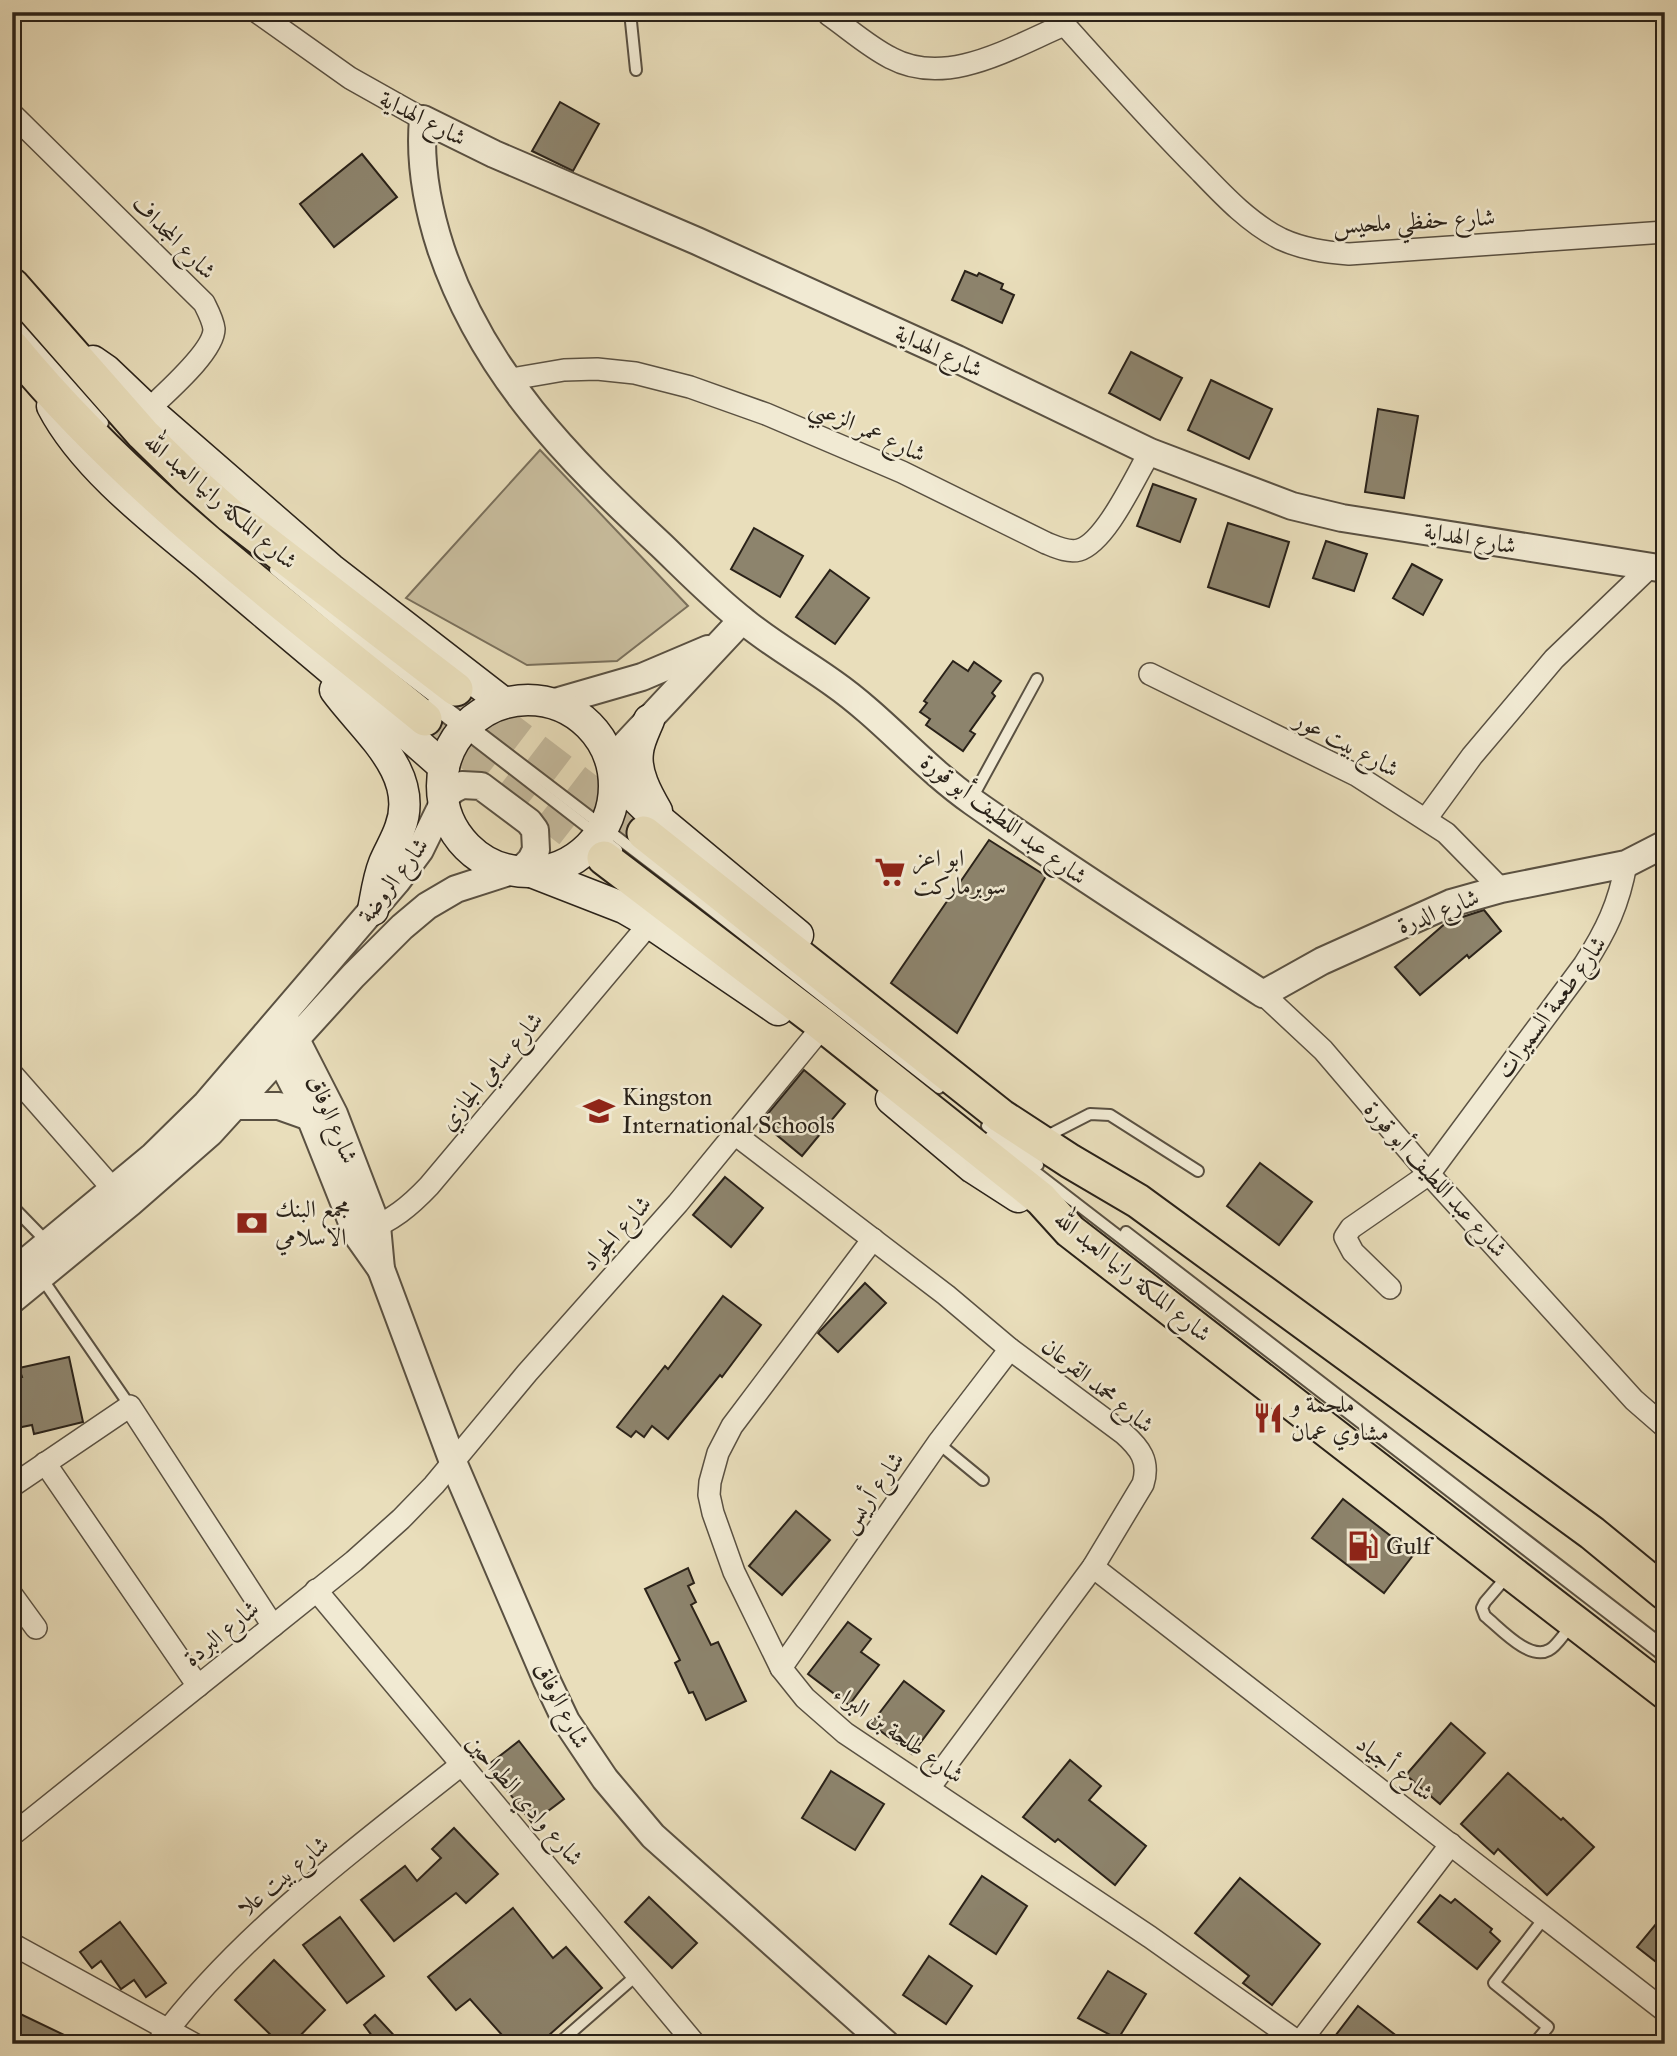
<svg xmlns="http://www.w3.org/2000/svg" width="1677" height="2056" font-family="'IM FELL Great Primer',Amiri,serif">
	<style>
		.green { fill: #c9be9f; stroke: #7a705c; stroke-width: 2 }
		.building { fill: #8d846d; stroke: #2a2219; stroke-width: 2 }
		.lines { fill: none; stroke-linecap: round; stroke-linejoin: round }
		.primary-tunnel { stroke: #c3b89b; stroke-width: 33; stroke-dasharray: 33 17; stroke-linecap: butt }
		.service-casing { stroke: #5a5142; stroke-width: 14 }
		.minor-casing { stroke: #5a5142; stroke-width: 24 }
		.tertiary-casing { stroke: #5a5142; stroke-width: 30 }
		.secondary-casing { stroke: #2a2219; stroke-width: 33 }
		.primary-casing { stroke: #2a2219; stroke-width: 37 }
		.service { stroke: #f1ead3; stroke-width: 10 }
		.minor { stroke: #f1ead3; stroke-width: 21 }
		.tertiary { stroke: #f1ead3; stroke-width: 26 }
		.secondary { stroke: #f1ead3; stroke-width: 30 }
		.primary { stroke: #e9debb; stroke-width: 33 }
		.labels { text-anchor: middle; stroke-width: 5; stroke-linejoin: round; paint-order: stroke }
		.street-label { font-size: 24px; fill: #2a2219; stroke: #f1ead3 }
		.poi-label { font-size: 24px; fill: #2a2219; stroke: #f1ead3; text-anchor: start }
	</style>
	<rect width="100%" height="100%" fill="#e9debb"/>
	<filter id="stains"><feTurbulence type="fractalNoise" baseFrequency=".00286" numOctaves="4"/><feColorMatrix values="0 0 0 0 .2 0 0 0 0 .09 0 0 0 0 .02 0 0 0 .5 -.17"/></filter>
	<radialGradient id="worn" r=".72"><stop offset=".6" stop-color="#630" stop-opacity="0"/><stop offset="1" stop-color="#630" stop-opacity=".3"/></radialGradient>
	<polygon class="green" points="540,450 688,606 617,661 527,665 406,598"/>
	<g class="building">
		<polygon points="560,102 599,124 573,171 532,151"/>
		<polygon points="362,154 397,197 334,247 300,204"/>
		<polygon points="965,271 977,276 979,273 1003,284 1001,289 1014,295 1002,323 952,300"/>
		<polygon points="1131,352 1182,378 1160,420 1109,393"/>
		<polygon points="1211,380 1272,409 1249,459 1188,430"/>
		<polygon points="1378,409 1418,416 1404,498 1365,492"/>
		<polygon points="1153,484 1196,499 1180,542 1137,526"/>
		<polygon points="1228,523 1289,542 1269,607 1208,587"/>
		<polygon points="754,528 803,556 780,597 731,569"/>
		<polygon points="1326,541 1367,554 1354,591 1313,578"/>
		<polygon points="1412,564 1442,580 1423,615 1393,598"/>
		<polygon points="830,570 869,598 835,644 796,617"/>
		<polygon points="953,661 968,671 974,662 1001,681 992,693 995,696 970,731 975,734 963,751 926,725 930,719 920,712 927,703 924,701"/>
		<polygon points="989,840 1046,876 957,1033 891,983"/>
		<polygon points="1484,910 1501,931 1469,958 1467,955 1420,995 1395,967 1447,922"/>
		<polygon points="804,1070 845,1104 802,1156 761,1122"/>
		<polygon points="1260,1163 1312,1202 1279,1245 1227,1206"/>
		<polygon points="725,1177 763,1208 731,1247 693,1215"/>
		<polygon points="865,1283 886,1303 838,1352 818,1333"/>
		<polygon points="723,1296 761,1325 722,1377 720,1375 668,1439 652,1426 644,1437 636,1431 631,1437 617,1427 665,1366 668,1369"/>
		<polygon points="69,1357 83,1422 34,1434 32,1425 12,1429 12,1379 22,1377 19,1368"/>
		<polygon points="1343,1499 1414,1554 1384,1593 1312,1538"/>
		<polygon points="796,1511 830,1540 782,1595 749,1566"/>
		<polygon points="688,1568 694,1583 688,1586 696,1602 691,1605 711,1645 718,1642 746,1701 706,1720 693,1692 689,1693 675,1663 680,1660 645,1589"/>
		<polygon points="848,1622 871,1639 861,1652 879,1665 849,1705 808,1674"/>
		<polygon points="904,1681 944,1711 912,1754 871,1724"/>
		<polygon points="1451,1723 1485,1753 1440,1804 1406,1775"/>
		<polygon points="519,1741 564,1799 532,1823 488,1765"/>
		<polygon points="1070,1760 1101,1786 1089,1800 1146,1846 1115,1885 1058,1839 1055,1842 1023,1817"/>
		<polygon points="831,1771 884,1804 855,1850 802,1818"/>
		<polygon points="1508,1773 1561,1820 1563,1818 1594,1847 1547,1895 1498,1849 1494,1854 1461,1824"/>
		<polygon points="454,1828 498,1874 466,1903 456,1893 394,1941 361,1900 405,1866 417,1881 441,1858 432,1849"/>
		<polygon points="982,1876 1027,1906 996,1954 950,1924"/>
		<polygon points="1240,1878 1320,1944 1272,2005 1243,1983 1249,1976 1195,1933"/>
		<polygon points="1440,1895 1451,1903 1455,1899 1492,1929 1490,1932 1500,1941 1477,1969 1418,1922"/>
		<polygon points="649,1897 697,1943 672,1968 625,1922"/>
		<polygon points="513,1908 553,1958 566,1947 602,1988 539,2044 510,2044 470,1999 456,2010 428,1977"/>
		<polygon points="1665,1913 1665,1969 1637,1947"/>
		<polygon points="340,1917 384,1976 347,2003 303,1945"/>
		<polygon points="120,1922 166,1983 146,1997 134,1980 121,1989 101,1961 92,1968 80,1952"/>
		<polygon points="929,1956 972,1986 946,2024 903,1995"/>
		<polygon points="274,1960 325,2010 292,2044 280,2044 235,2000"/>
		<polygon points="1108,1971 1146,1994 1118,2039 1078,2018"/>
		<polygon points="1358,2006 1407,2044 1329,2044"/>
		<polygon points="12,2010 83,2044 12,2044"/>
		<polygon points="375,2015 402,2044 378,2044 364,2025"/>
	</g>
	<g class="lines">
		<g class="primary-tunnel">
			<polyline points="456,689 644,833"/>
			<polyline points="425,719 604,858"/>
		</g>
		<g class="service-casing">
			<g id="service">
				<polyline points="630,12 636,70"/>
				<polyline points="12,320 103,423"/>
				<polyline points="275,570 373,651 694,896 939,1088"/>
				<polyline points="430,705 617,850"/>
				<polyline points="971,800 1037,679"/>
				<polyline points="987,1126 1038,1165"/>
				<polyline points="1051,1134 1090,1114 1110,1115 1198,1171"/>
				<polyline points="990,1137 1665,1657"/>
				<polyline points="13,1207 48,1243"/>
				<polyline points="1126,1232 1665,1647"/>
				<polyline points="41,1277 130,1406"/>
				<polyline points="938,1443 983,1480"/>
				<path d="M1509,1574L1485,1602L1482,1608L1485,1616C1500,1628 1529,1661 1549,1650C1557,1646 1564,1633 1571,1626"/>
				<polyline points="558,2044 638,1974"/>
				<polyline points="1534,2044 1548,2027 1494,1983 1545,1917"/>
			</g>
		</g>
		<g class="minor-casing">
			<g id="minor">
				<polyline points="257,12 350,78 423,119"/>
				<path d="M1053,12C1101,65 1148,119 1199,170C1223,195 1249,223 1281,239C1303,249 1324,252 1349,254L1665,232"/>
				<path d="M829,15C849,29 869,47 891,58C947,88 1012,47 1064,25"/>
				<path d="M12,114L204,303C208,311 213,320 214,329C214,352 164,394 148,410"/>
				<path d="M506,380L564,370L597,369L635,373L690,387L766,414L902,472L1046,543C1056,547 1068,553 1079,550C1106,542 1135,477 1150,452"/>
				<polyline points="1150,674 1356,775 1446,833 1501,889"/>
				<polyline points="1426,819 1472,756 1554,659 1651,566"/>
				<polyline points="1263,994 1323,1050 1429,1174 1634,1400 1665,1427"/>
				<polyline points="12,1074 113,1189"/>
				<path d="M736,1135L946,1295L1010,1349L1123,1433C1140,1448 1150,1461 1143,1484L1093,1567L929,1788"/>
				<path d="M365,1231C392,1221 410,1206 429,1186L650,923"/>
				<polyline points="873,1239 732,1426 718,1453 710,1482 709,1495 713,1513 734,1572 781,1668 805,1698 845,1733 1150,1937 1301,2044"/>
				<path d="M1390,1288L1353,1252L1345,1237L1351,1228L1429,1174L1584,965C1606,931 1619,904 1626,864"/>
				<polyline points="45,1463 198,1686"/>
				<polyline points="12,1486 130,1406 273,1626"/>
				<polyline points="1093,1567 1665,2011"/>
				<polyline points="316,1590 695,2044"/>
				<polyline points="12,1595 36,1628"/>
				<polyline points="781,1668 938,1443 1010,1349"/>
				<polyline points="12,1835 354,1561 401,1519 434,1485 527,1373 678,1203 814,1037"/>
				<polyline points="12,1944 194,2044"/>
				<polyline points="1300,2042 1451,1844"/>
				<path d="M157,2044C240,1933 353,1851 461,1765"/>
			</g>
		</g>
		<g class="tertiary-casing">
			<g id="tertiary">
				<path d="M1665,569L1342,518L1292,506L1150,452L957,359L697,241L494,154L423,119C419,164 427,206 441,249C483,373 567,458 661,545C688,571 715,599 745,622C773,645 804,662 833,683C883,718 923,767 973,802C1068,869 1166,931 1263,994L1322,961L1451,903L1501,889L1626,864L1665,844"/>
				<polyline points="552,703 642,677 708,649"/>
				<polyline points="611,760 742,620"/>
				<polyline points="288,1024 334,1114 377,1226 381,1269 453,1462 547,1681 566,1721 605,1779 653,1836 886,2044"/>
				<polyline points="272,1043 310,1117 357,1235 381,1269"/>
				<polyline points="235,1106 279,1106 310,1117"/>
				<polyline points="12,1273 153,1156 206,1104 397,881 420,850 447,795 454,789 462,785 481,786 529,822 535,830 536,850 531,860 524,867 456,889 427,906 402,927 353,976 210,1133 130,1203 12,1300"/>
			</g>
		</g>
		<g class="secondary-casing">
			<g id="secondary">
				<polyline points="93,361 106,370 148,410 331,569 504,703"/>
				<path d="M52,406C83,466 152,519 204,562C284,631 366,697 444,767"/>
				<path d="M335,690C364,730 421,773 400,828C396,840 389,851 384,863C378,878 376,894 373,910"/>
				<circle cx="528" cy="786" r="86"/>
				<path d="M649,720C645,730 639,741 638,752C635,772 647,794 657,811"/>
				<polyline points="614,777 650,812 798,935"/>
				<polyline points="529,871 624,908 650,923 778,1010"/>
				<polyline points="891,1099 973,1168 1018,1197"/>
			</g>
		</g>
		<g class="primary-casing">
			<g id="primary">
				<polyline points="12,285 143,434 189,479 231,516 456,689"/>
				<path d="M12,347C130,491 282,602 425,719"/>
				<polyline points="644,833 1001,1116 1070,1161 1138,1201 1592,1533 1665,1593"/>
				<polyline points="604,858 819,1022 1041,1199 1070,1231 1665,1692"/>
			</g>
		</g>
		<use href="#service" class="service"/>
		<use href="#minor" class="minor"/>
		<use href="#tertiary" class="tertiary"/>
		<use href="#secondary" class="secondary"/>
		<use href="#primary" class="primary"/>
	</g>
	<defs>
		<g id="supermarket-bare" transform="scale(2.415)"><path d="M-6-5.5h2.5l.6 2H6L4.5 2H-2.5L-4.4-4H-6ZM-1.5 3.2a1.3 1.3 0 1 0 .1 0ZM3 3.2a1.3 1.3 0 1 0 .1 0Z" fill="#8f2418" stroke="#f1ead3" stroke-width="2.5" paint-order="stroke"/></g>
		<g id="school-bare" transform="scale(2.415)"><path d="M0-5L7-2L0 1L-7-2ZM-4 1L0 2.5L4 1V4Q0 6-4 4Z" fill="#8f2418" stroke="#f1ead3" stroke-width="2.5" paint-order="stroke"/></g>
		<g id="bank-bare" transform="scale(2.415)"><path d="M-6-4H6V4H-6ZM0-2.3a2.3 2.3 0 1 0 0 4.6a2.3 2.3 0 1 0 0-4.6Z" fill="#8f2418" stroke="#f1ead3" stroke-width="2.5" paint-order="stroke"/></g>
		<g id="restaurant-bare" transform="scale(2.415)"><path d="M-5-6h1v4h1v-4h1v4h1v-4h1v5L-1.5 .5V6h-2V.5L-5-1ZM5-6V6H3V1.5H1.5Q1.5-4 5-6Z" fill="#8f2418" stroke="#f1ead3" stroke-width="2.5" paint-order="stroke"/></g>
		<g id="fuel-bare" transform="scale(2.415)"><path d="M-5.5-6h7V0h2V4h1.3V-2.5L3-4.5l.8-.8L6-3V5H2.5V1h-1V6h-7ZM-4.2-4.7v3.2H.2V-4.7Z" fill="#8f2418" stroke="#f1ead3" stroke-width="2.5" paint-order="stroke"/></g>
	</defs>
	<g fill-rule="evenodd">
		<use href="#supermarket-bare" x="890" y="872"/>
		<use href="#school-bare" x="599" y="1111"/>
		<use href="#bank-bare" x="252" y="1223"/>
		<use href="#restaurant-bare" x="1268" y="1418"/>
		<use href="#fuel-bare" x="1363" y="1546"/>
	</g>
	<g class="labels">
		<g class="street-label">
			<text transform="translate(423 118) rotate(27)" y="8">شارع الهداية</text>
			<text transform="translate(1414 221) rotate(-3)" y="8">شارع حفظي ملحيس</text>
			<text transform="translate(174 237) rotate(45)" y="8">شارع المجداف</text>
			<text transform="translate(939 351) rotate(25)" y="8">شارع الهداية</text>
			<text transform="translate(868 430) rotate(24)" y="8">شارع عمر الزعبي</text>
			<text transform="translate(221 501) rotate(41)" y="8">شارع الملكة رانيا العبد الله</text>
			<text transform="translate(1470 538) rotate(10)" y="8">شارع الهداية</text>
			<text transform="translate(1347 744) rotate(28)" y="8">شارع بيت عور</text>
			<text transform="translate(1004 819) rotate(37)" y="8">شارع عبد اللطيف أبو قورة</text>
			<text transform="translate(393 880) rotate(-53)" y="8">شارع الروضة</text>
			<text transform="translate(1438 911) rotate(-21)" y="8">شارع الدرة</text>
			<text transform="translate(1551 1007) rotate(-54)" y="8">شارع طعمة السميرات</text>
			<text transform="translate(491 1071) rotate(-50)" y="8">شارع سامي الجازي</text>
			<text transform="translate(333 1119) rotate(67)" y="8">شارع الوفاق</text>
			<text transform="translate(1436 1179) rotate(48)" y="8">شارع عبد اللطيف أبو قورة</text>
			<text transform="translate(616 1233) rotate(-48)" y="8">شارع الجواد</text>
			<text transform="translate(1133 1276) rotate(39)" y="8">شارع الملكة رانيا العبد الله</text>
			<text transform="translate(1098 1385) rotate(39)" y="8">شارع محمد القرعان</text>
			<text transform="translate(872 1492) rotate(-55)" y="8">شارع أريس</text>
			<text transform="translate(221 1633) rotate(-39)" y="8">شارع البردة</text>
			<text transform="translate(562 1705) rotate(63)" y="8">شارع الوفاق</text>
			<text transform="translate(899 1734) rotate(35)" y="8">شارع طلحة بن البراء</text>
			<text transform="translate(1395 1768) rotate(38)" y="8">شارع أجياد</text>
			<text transform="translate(525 1800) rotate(49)" y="8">شارع وادي الطواحين</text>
			<text transform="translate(283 1876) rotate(-40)" y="8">شارع بيت علا</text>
		</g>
		<g class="poi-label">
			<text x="913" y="866">ابو اعز<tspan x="913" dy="28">سوبرماركت</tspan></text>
			<text x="622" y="1105">Kingston<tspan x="622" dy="28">International Schools</tspan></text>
			<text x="275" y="1217">مجمع البنك<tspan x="275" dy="28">الاسلامي</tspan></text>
			<text x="1291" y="1412">ملحمة و<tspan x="1291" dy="28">مشاوي عمان</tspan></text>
			<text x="1386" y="1554">Gulf</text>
		</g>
	</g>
	<rect width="1677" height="2056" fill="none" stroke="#e9debb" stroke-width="42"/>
	<rect x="14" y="14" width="1649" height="2028" fill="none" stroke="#2a2219" stroke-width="3.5"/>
	<rect x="21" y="21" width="1635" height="2014" fill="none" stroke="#2a2219" stroke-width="2"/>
	<rect width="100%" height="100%" filter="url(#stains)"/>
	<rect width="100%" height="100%" fill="url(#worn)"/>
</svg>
